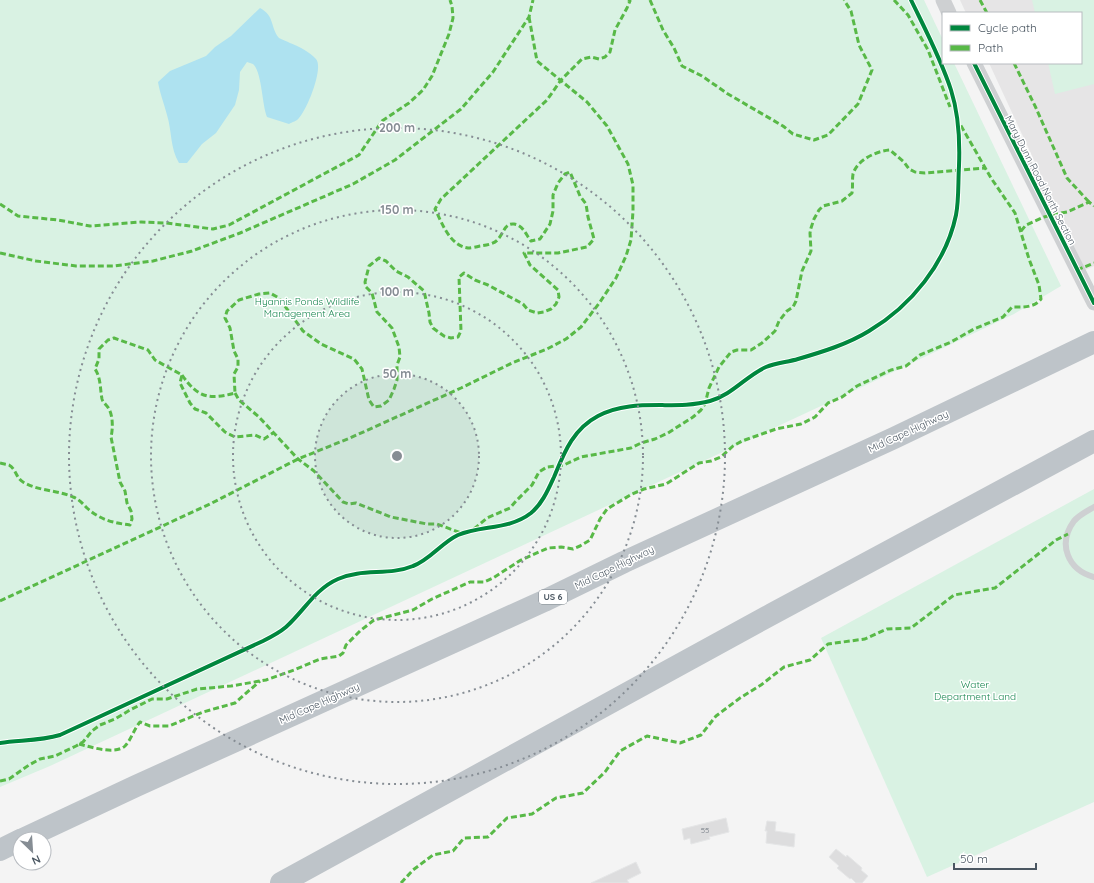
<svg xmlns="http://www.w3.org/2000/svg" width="1094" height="883" font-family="Quicksand,sans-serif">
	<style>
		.education { fill: #e6e5e6 }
		.green { fill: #d9f2e3 }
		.water { fill: #aee2f0 }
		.building { fill: #ddddde; stroke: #e5e6e7 }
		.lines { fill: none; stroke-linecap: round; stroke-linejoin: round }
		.service { stroke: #ced0d2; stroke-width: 6 }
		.tertiary { stroke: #ced0d2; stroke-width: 15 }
		.motorway { stroke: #bec4c9; stroke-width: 22 }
		.quiet { stroke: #58b947; stroke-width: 3; stroke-dasharray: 6 3; stroke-linecap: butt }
		.cycleway-casing { stroke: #fff; stroke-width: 6 }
		.cycleway { stroke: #00873e; stroke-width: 4 }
		.ring { fill: none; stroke: #868d94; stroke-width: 2; stroke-dasharray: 2 4 }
		.labels { text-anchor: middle; stroke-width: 3; stroke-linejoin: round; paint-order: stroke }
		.number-label { font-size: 8px; fill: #707881 }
		.shield { fill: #fff; stroke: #808990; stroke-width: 1 }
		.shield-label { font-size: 9px; font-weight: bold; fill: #4a5661 }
		.street-label { font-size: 10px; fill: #4a5661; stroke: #fff }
		.park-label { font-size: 10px; fill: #17864f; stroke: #fff }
		.centre { fill: #868d94; stroke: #fff; stroke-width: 2 }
		.ring-label { font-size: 12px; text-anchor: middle; font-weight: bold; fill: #868d94; stroke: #fff; stroke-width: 3; stroke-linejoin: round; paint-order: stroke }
	</style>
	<rect width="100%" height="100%" fill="#f4f4f4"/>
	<polygon class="education" points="960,0 1094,0 1094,266 1085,270 989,63 1081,63 1081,13 966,13"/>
	<g class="green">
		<polygon points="0,0 924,0 943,40 943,63 954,63 1061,286 1014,314 864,386 50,766 0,787"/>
		<polygon points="1032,0 1094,0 1094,84 1055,94 1048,63 1081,63 1081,13 1035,13"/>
		<polygon points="1094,489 1094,802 927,877 821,638"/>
	</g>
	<path class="water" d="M260,8C275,16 270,27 279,38C282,40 287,41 290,43C298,46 310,52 316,59C324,68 307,110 299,118C297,121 292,122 289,124L267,117C262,105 262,72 253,64C251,63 249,63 247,62L240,72L239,90L235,105L216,133L202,144L187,163H179C170,148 172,131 167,115C164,103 160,94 158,82L170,71L206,56L215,47L231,36Z"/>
	<g class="building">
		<polygon points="726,818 729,832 709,837 710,839 691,844 690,838 684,840 682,829"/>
		<polygon points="767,821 776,822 775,831 795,834 794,847 766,843 767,831 765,831"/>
		<polygon points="836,849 846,857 847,855 862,868 861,870 868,876 862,883 856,883 851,878 850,879 837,868 839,866 829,857"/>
		<polygon points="636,862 641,873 627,880 629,883 591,883"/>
	</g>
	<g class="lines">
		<path class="service" d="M1094,507C1087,511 1079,515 1074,521C1057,544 1068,570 1094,577"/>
		<g class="tertiary">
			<polyline points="943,0 949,13"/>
			<polyline points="974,63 1094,303"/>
		</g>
		<g class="motorway">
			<polyline points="23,839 136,786 544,601 624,562 894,438 1094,342"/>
			<polyline points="0,850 20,840"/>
			<polyline points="281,883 772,614 1094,441"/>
		</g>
		<g class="quiet">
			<polyline points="650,0 663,30 674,48 682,66 702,76 728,94 783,126 793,134 814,140 828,135 858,104 872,70 859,45 851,11 844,0"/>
			<polyline points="894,0 908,15 928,50 950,107"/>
			<polyline points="980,0 987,13"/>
			<polyline points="1014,63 1036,108 1067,178 1089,202"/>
			<polyline points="0,204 18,216 58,220 90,226 141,222 166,223 213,229 229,225 359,155 382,121 409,103 423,90 432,76 449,34 453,18 452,6 450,0"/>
			<polyline points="1021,231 1026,225 1044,217 1056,214 1067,212 1089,202 1094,206"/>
			<polyline points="0,253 36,261 76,266 114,266 153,261 192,251 240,233 353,184 395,160 461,109 493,72 529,17 533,0"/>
			<polyline points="1077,270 1094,263"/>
			<path d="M182,375C198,398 209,400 235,393L234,374L238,367V359L234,351L230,328L225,318L227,311L239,300L259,294L270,293L279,298L303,331L321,344L354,359L362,369L369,400L374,407L381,406L389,400L394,389L397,380V365L400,357L399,347L392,328L377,312L372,293L366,287L365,282L369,266L379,258L386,261L396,271L408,277L424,291L429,313L430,322L433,328L444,336L451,338L458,337L461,331L459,277L464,273L475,280L488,285L523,304L528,310L537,313L544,312L551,309L556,304L559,297L558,290L530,265L524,253H558L587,247L594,239L588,217L586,204L580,196L570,172L565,174L558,183L553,195V211L550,224L540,239L531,241C526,235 523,225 514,224C505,223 504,232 499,238C495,244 487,245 480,246C476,247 471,248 468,248C450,246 442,223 435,209L441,199L547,100L561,80L582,59L591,57L599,59L605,57L610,52L615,30L627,8L630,1L628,0"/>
			<polyline points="235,393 239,400 259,417 298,459 314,471 343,502 349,504 356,503 391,517 427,524 437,524 461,533"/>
			<path d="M0,463C3,464 6,464 9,465C16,469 16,478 23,482C38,491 57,490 73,497C79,499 83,504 87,508C100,520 114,523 130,525L132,519L131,511L127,503L125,491L120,482L111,437C113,429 113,416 109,409C107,405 103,403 102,399C100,389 101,378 95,369L99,359V349L108,340L114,338L148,350L155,360L182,375L180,383L190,403L195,409L206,413L225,432L235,437L255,435L264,439L273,433"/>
			<path d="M474,529L487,518L510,508L516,501L532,485L539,472L547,467L564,465L581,457L631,448L641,443L655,439L668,433L693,417L701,410L705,404L709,388L719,367L731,352L737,350H751L762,343L775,331L779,321L787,311L793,307L796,301L802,271L811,251L810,233L811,228L814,219L819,210L823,206L842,201L852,193C853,187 852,181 853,174C857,160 876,151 890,150L904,162L909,169L915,172L925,173L985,168"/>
			<polyline points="0,601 210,504 298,459 350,438 461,388 512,363 547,349 566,339 581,327 600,302 616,278 626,256 631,240 633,211 633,185 628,164 607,126 587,102 537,61 529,17"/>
			<path d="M79,744C91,747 115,755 125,746C131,740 134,729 140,722L150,726H169L203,712L235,703L260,681"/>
			<path d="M0,781L9,779L29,765L40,759L55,756L76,746L83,742L92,731L100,725L115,719L130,710L152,699H167L197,689L231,686L266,680L294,670L320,659L339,656L343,653L346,645L360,631L374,620L413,610L432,599L470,582H484L493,578L521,560L548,548L561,547L573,549L580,546L590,540L600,519L607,509L632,494L644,489L666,484L699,463L711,461L721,457L733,446L742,441L776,429L801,424L815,417L828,403L842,397L857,386L891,370L906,366L920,355L951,342L974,329L1003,317L1012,307C1023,307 1034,308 1041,299L1039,285L1029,259L1015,213L991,178L960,124"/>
			<polyline points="401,883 413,870 433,855 453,851 464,838 488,837 507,818 532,814 556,798 583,793 605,772 620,751 647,736 680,743 701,735 716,716 740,698 761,685 784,667 810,660 828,644 865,639 887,629 911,628 954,595 995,588 1056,540 1068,534"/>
		</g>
		<g class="cycleway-casing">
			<g id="cycleway">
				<polyline points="974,63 1094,303"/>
				<path d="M0,743C20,740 40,741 60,735L263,641C271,637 279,633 286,627C304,611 315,589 338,579C362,568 389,576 413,566C430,560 441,543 458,535C482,525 509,530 531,513C542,504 548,490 554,477C564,453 573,429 598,416C633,397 673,411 710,401C732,395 746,376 766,367C776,363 788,362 798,359C822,352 848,344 869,331C911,306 946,263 956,215C959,200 958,182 959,166C960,141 959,115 951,90C941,59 925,29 911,0"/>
			</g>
		</g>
		<use href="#cycleway" class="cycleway"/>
	</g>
	<circle cx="397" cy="456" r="82" fill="#868d94" fill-opacity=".12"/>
	<g class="ring">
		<circle cx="397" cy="456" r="82"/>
		<circle cx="397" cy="456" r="164"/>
		<circle cx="397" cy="456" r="246"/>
		<circle cx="397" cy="456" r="328"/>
	</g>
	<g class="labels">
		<g class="number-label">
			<text x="705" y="833">55</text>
		</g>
		<rect class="shield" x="539" y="590" width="28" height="14" rx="3"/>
		<g class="shield-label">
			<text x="553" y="600">US 6</text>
		</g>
		<g class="street-label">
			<text transform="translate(1041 180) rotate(63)" y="4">Mary Dunn Road North Section</text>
			<text transform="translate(908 431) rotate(-25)" y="4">Mid Cape Highway</text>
			<text transform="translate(614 567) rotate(-26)" y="4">Mid Cape Highway</text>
			<text transform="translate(319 703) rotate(-24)" y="4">Mid Cape Highway</text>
		</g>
		<g class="park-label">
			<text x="307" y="305">Hyannis Ponds Wildlife<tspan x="307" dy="12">Management Area</tspan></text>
			<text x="975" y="688">Water<tspan x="975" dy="12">Department Land</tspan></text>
		</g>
	</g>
	<circle cx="397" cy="456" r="6" class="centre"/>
	<g class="ring-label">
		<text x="397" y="132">200 m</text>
		<text x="397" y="214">150 m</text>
		<text x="397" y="296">100 m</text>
		<text x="397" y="378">50 m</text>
	</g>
	<rect x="942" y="12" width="140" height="52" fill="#ffffff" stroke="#b7bbc0"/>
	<rect x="950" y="25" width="20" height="6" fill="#00873e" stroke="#b7bbc0"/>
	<text x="978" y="32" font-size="12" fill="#4a5661">Cycle path</text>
	<rect x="950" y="45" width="20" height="6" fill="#58b947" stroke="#b7bbc0"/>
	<text x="978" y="52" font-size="12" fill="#4a5661">Path</text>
	<g transform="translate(32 851) rotate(155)"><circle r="19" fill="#ffffff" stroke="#b7bbc0"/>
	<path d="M0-3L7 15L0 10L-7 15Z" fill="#868d94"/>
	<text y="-6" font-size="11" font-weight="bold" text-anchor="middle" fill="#4a5661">N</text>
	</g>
	<path d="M954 863v6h82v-6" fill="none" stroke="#4a5661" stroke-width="2"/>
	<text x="960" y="863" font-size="12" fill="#4a5661" stroke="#ffffff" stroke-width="3" paint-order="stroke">50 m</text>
</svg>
